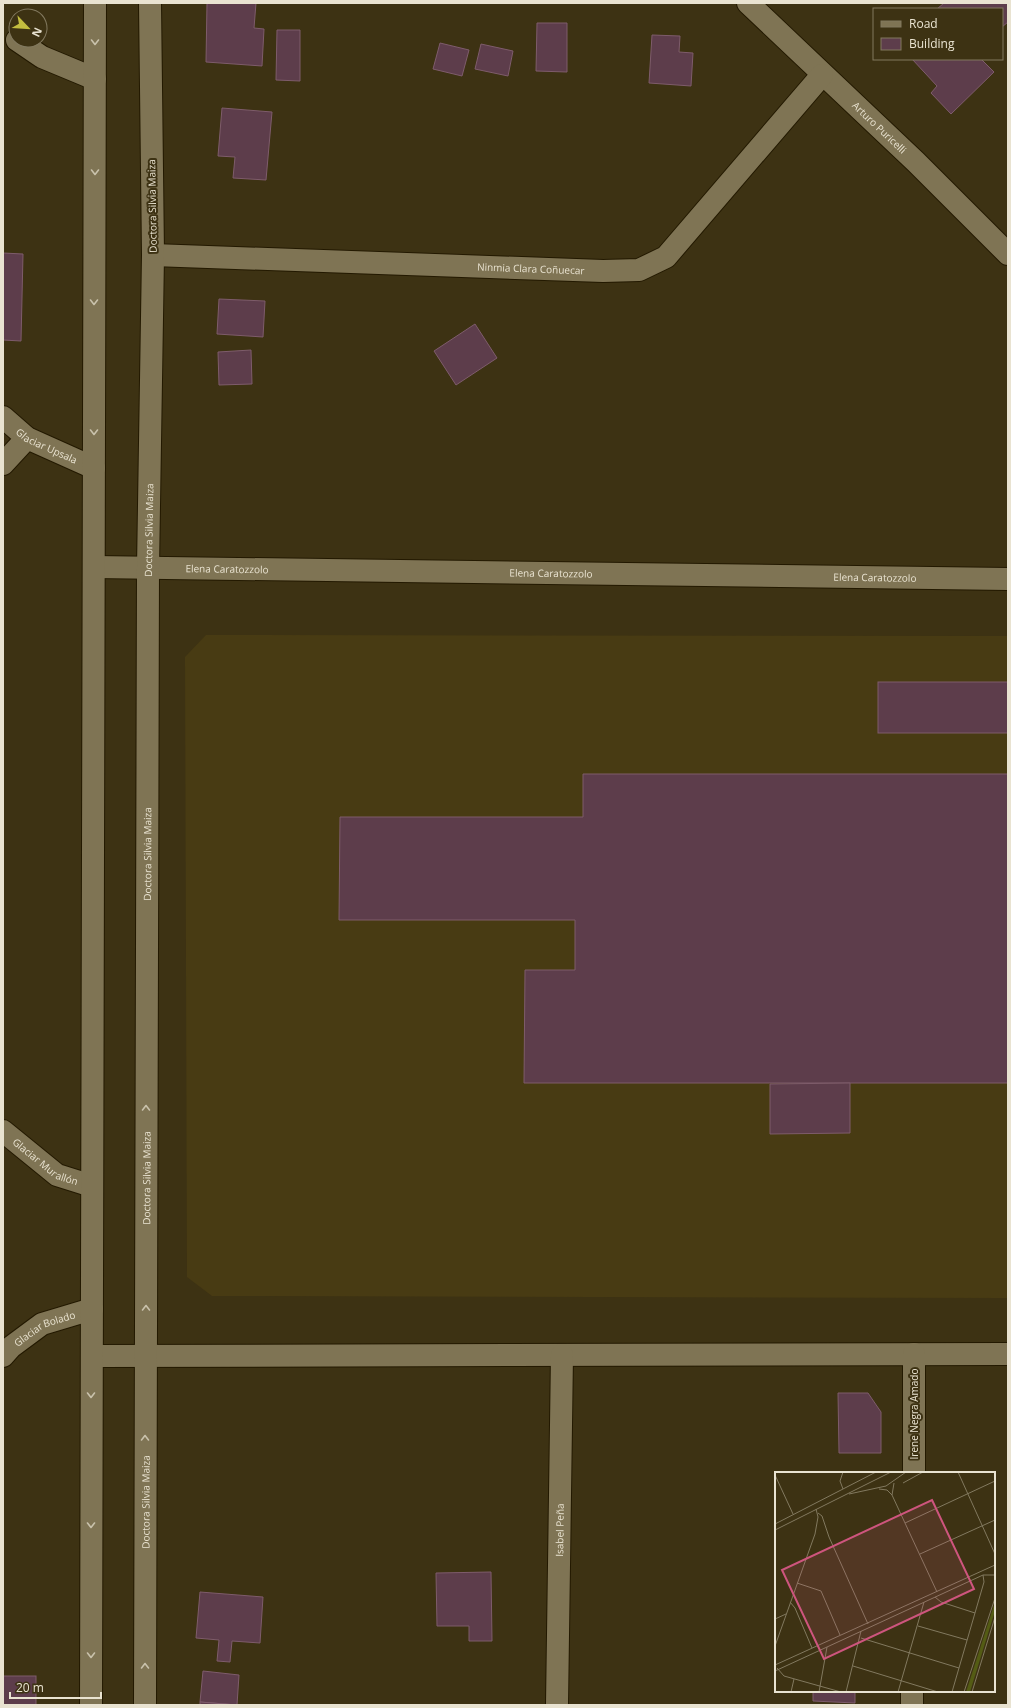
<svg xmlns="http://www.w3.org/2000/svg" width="1011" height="1708" font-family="'Open Sans',sans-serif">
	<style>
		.built { fill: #483b13 }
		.building { fill: #5d3d4b; stroke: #7e5c6b }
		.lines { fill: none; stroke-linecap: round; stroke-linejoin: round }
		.minor-casing { stroke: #231900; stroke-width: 24 }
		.minor { stroke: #7f7454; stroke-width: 22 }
		.oneway { stroke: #c9c2ac }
		.labels { text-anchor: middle; stroke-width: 4; stroke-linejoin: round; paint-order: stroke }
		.street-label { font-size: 10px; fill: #e9e3d1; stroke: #3d3213 }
		.inset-road { fill: none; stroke: #82795f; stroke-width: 1 }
		.view { fill: #ce557e; fill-opacity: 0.15; stroke: #ce557e; stroke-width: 2 }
		.inset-edge { fill: none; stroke: #e9e3d1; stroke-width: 2 }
	</style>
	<rect width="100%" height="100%" fill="#3d3213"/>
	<polygon class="built" points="206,635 1008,636 1008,1298 212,1296 187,1277 185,657"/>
	<g class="building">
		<polygon points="207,3 256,3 254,28 264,29 262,66 206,62"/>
		<polygon points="944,3 1008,3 1008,22 1002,27 1002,9 937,9"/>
		<polygon points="537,23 567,23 567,72 536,71"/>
		<polygon points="277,30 300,30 300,81 276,80"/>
		<polygon points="652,35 680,36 679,52 693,53 691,86 649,83"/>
		<polygon points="440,43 469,50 462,76 433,69"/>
		<polygon points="481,44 513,51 508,76 475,69"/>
		<polygon points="912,59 981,59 994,72 951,114 931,93 937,86"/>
		<polygon points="222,108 272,112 266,180 233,178 235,157 218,156"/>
		<polygon points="3,253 23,254 21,341 3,340"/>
		<polygon points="219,299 265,301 263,337 217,334"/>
		<polygon points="475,324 497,358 456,385 434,351"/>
		<polygon points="251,350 252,384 219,385 218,352"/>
		<rect x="878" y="682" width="130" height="51"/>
		<polygon points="583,774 1008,774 1008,1083 524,1083 525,970 575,970 575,920 339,920 340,817 583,817"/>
		<polygon points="850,1083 850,1133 770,1134 770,1084"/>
		<polygon points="838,1393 868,1393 881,1412 881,1453 839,1453"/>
		<polygon points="491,1572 492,1641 469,1641 469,1626 437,1626 436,1573"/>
		<polygon points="200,1592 263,1597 260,1643 232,1641 230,1662 217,1661 219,1640 196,1638"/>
		<polygon points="203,1671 239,1675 237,1705 200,1702"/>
		<rect x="3" y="1676" width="33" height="29"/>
		<polygon points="813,1691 855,1691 855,1703 813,1701"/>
		<polygon points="200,1702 237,1705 200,1705"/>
	</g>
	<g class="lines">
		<g class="minor-casing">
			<g id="minor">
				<path id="s1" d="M748,3L916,162L1008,254"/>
				<polyline points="17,40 42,57 95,79"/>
				<path id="s2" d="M153,255L603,271L639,270L666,257L822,75"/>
				<path id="s3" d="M3,417L27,438L94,468"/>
				<polyline points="3,464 27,438"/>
				<path id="s4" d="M94,567L1008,579"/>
				<path id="s5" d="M3,1131L57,1175L92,1186"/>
				<path id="s6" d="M3,1356L11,1347L42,1324L92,1309"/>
				<polyline points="92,1356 1008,1354"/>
				<polyline points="914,1473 914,1354"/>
				<polyline points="91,1705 95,3"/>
				<path id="s7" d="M145,1705L148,568L153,255L150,3"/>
				<path id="s8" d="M557,1705L562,1355"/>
				<polyline points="912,1705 912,1691"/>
			</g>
		</g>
		<use href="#minor" class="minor"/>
	</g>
	<defs><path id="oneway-chevron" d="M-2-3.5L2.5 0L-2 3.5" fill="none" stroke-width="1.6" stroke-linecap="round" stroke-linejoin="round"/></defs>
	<g class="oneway">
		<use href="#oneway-chevron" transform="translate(95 42) rotate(90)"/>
		<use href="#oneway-chevron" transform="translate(95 172) rotate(90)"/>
		<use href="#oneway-chevron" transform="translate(94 302) rotate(90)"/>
		<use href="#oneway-chevron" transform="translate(94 432) rotate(90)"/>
		<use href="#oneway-chevron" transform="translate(146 1108) rotate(-90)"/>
		<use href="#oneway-chevron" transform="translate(146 1308) rotate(-90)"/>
		<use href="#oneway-chevron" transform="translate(91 1395) rotate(90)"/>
		<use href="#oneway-chevron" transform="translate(145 1438) rotate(-90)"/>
		<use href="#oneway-chevron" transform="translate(91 1525) rotate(90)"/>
		<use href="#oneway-chevron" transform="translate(91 1655) rotate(90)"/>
		<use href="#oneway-chevron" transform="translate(145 1666) rotate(-90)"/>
	</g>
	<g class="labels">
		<g class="street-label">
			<text dy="4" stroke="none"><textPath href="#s1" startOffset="181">Arturo Puricelli</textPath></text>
			<text transform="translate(152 206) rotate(-91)" y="4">Doctora Silvia Maiza</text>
			<text dy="4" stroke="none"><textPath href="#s2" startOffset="378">Ninmia Clara Coñuecar</textPath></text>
			<text dy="4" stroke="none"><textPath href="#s3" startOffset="53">Glaciar Upsala</textPath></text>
			<text dy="4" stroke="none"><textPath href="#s7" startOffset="1175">Doctora Silvia Maiza</textPath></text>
			<text dy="4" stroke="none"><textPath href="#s4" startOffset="133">Elena Caratozzolo</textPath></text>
			<text dy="4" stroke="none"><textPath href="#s4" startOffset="457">Elena Caratozzolo</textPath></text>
			<text dy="4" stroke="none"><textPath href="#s4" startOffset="781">Elena Caratozzolo</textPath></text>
			<text dy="4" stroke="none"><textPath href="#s7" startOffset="851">Doctora Silvia Maiza</textPath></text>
			<text dy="4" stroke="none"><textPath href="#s5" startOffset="53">Glaciar Murallón</textPath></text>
			<text dy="4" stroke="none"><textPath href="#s7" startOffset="527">Doctora Silvia Maiza</textPath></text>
			<text dy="4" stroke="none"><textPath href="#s6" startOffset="51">Glaciar Bolado</textPath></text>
			<text transform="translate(914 1414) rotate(-90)" y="4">Irene Negra Amado</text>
			<text dy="4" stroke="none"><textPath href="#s7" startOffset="203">Doctora Silvia Maiza</textPath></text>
			<text dy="4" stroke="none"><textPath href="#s8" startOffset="175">Isabel Peña</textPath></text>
		</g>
	</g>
	<g transform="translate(775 1472)">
		<rect width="220" height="220" fill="#3d3213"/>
		<path d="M220,130V139L195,220H191Z" fill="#545c14"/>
		<path class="inset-road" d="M68,0L65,9L68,17M183,0L220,82M0,3L18,42M128,11L148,0M104,17L112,18L117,23L162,120M74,22L111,14L131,0M117,23L119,11M43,41L47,44L54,65L93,152M130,51L220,9M0,52L101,0M0,58L116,0M145,82L220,48M22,111L46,119L65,163M160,125L166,130L200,141M15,130L20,136L37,176M0,147L11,142M143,154L192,168M86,166L184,196M0,174L40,62L43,45L41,37M0,193L220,93M78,194L163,220M2,196L9,204L66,220M0,199L208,103H220M16,220L19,207M44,220L52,175M71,220L86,159M123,220L149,130M177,220L209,110L208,103M189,220L220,126M197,220L220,145"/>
		<path class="view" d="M157,28L199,117L49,187L7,98Z"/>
		<rect width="220" height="220" class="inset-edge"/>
	</g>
	<rect width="1011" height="1708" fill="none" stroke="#e9e3d1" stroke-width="8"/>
	<rect x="873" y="8" width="130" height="52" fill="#3d3213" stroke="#82795f"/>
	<rect x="881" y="21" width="20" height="6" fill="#7f7454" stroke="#82795f"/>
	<text x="909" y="28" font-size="12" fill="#e9e3d1">Road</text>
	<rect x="881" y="38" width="20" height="12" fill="#5d3d4b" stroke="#82795f"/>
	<text x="909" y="48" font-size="12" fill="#e9e3d1">Building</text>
	<g transform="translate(28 28) rotate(115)"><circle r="19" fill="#3d3213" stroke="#82795f"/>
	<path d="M0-3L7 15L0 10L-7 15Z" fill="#c3bd3f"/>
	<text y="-6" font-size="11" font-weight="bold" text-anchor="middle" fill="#e9e3d1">N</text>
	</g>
	<path d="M10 1692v6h91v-6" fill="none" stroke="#e9e3d1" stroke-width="2"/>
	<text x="16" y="1692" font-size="12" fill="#e9e3d1" stroke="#3d3213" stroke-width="3" paint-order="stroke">20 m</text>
</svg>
